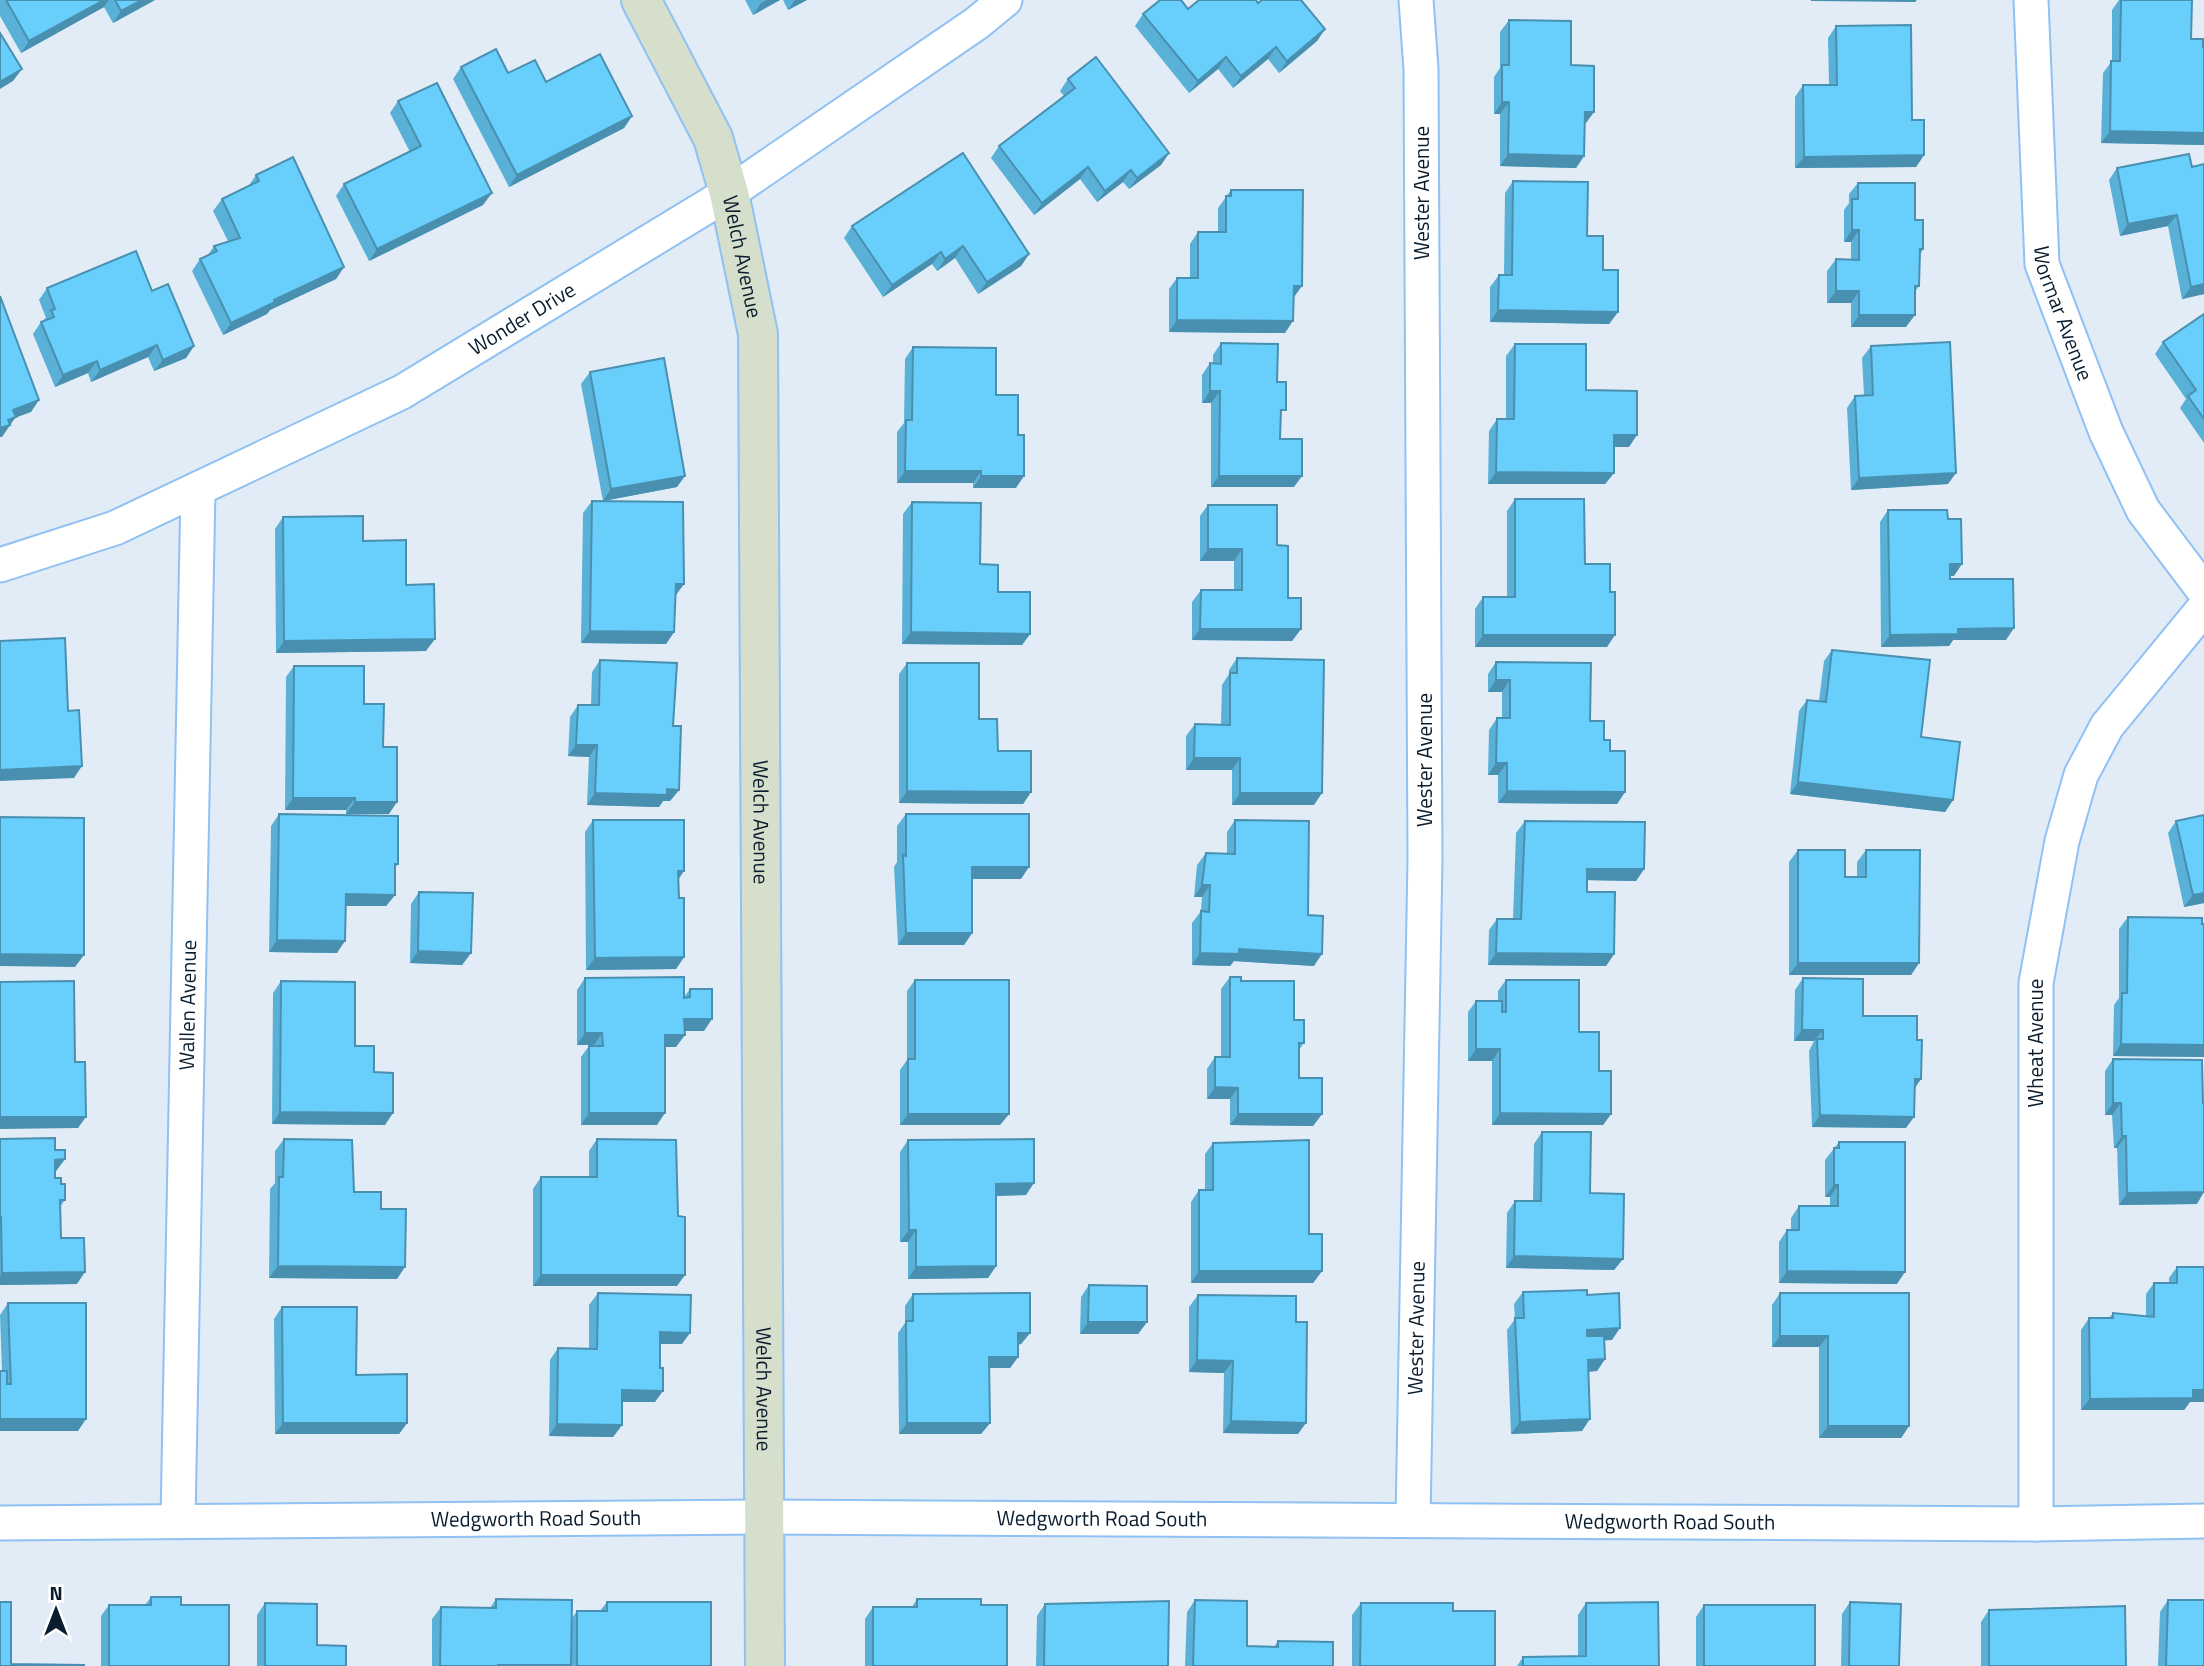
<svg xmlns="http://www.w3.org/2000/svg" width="2204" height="1666" font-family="'Titillium Web',sans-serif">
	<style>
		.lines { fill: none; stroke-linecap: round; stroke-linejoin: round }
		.street-casing { stroke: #8fc1f3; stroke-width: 37 }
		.secondary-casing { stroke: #8fc1f3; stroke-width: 42 }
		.street { stroke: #fff; stroke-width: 33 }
		.secondary { stroke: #d6dfcb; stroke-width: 38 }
		.wall { fill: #59b1d8 }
		.shaded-wall { fill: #4990b0 }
		.building { fill: #68cefb; stroke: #4990b0; stroke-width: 2 }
		.labels { text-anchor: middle; stroke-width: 5; stroke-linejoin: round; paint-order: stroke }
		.street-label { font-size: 21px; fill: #091d2f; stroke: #fff }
	</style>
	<rect width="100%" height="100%" fill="#e2ecf6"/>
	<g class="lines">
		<g class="street-casing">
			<g id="street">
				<path id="s1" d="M2031,0L2042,264L2106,432L2143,510L2204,591"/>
				<path id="s2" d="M0,565L115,528L402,392L729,193L977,23L1005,0"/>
				<path id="s3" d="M178,1519L198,489"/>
				<path id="s4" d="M1413,1520L1425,859L1421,69L1416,0"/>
				<path id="s5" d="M0,1523L765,1517L2036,1524L2204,1521"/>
				<path id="s6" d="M2036,1524V983L2062,841L2081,775L2107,726L2204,608"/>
			</g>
		</g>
		<g class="secondary-casing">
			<g id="secondary">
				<path id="s7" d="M641,0L713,138L729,193L758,334L765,1666"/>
			</g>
		</g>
		<use href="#street" class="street"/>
		<use href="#secondary" class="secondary"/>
	</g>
	<g class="wall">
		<polygon points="0,0 155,0 113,23 104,7 21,53 0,16"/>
		<polygon points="745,0 780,0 753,15"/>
		<polygon points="783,0 807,0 788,10"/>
		<polygon points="2119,0 2192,0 2191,39 2204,47 2204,145 2101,143 2103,73 2112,61 2112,10"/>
		<polygon points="1258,3 1325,29 1317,41 1279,73 1268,59 1233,88 1218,69 1189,93 1135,26 1143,14 1188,9"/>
		<polygon points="1509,20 1571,65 1594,112 1585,123 1584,156 1576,168 1500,166 1500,114 1494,114 1494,77 1500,68 1500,32"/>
		<polygon points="1836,26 1912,120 1924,155 1916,167 1795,168 1795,97 1803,85 1829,85 1828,38"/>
		<polygon points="461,67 508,73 546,82 632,116 624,128 509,187 453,79"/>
		<polygon points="1068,79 1169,153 1161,165 1129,189 1123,182 1097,202 1080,179 1034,215 991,158 999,146 1064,96 1060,91"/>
		<polygon points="398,101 483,205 369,261 336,196 344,184 410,152 390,113"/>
		<polygon points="2204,164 2204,294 2182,299 2168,226 2120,236 2109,180 2117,168 2192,167"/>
		<polygon points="256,175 344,267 336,279 270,310 267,314 223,335 192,271 200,259 208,255 214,246 228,241 213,211 222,199 248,187"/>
		<polygon points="1513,181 1587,236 1603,270 1618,312 1609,324 1490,322 1490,287 1499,275 1504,275 1505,193"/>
		<polygon points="1858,183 1915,220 1923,249 1920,255 1919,286 1915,292 1906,327 1851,327 1851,303 1827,303 1827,271 1836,259 1851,260 1851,242 1844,242 1844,210 1849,203 1849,194"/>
		<polygon points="1231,190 1294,297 1285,333 1169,332 1169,289 1177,278 1190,278 1190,244 1198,232 1218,232 1218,208"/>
		<polygon points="852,226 1029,254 1021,266 978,294 955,258 937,271 932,264 883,297 844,238"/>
		<polygon points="47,288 152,291 194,346 186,358 154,371 148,357 91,382 88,373 55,387 33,334 41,322 46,318 39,300"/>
		<polygon points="2204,314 2204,443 2180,408 2186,399 2155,354 2163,342"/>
		<polygon points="1221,343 1277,382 1281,417 1280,439 1294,487 1211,487 1211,403 1202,403 1202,375 1210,363 1213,363 1213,355"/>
		<polygon points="1515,344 1586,390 1629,447 1614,447 1614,473 1605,484 1488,484 1489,431 1497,419 1506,419 1506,356"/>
		<polygon points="1871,346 1948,484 1851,490 1847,408 1855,396 1864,395 1862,358"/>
		<polygon points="913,347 996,395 1018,435 1016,488 973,488 973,483 897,483 897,432 904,423 905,359"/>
		<polygon points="590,372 677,487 603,501 684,584 675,596 674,632 666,644 581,643 583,513 592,501 603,501 581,384"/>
		<polygon points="1515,499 1585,564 1607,647 1475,647 1475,609 1483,597 1507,597 1507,511"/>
		<polygon points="912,502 998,592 1030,634 1022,645 902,644 903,514"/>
		<polygon points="1208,505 1277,545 1288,598 1301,629 1292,641 1192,640 1192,602 1201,590 1234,590 1234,561 1200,561 1200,516"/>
		<polygon points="1888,510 1954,576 1950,576 1950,579 2006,640 1953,640 1949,646 1881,647 1880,522"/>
		<polygon points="283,517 363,541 406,585 426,651 276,653 275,529"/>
		<polygon points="1832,650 1921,737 1953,800 1945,812 1790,794 1799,711 1807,700 1819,701 1824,661"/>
		<polygon points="1237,658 1314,805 1232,805 1232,770 1186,770 1186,736 1195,724 1221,725 1222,685 1229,674 1229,670"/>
		<polygon points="600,660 673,726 679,790 670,801 663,801 659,807 587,805 589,757 568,756 570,717 578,705 591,705 592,672"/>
		<polygon points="1496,662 1590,721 1604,740 1610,751 1625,792 1617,804 1498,803 1498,775 1488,775 1489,730 1497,718 1502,718 1502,692 1488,692 1488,674"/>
		<polygon points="907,663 979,719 998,751 1031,792 1023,804 899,803 899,674"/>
		<polygon points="294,666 364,704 383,747 389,814 346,814 346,810 285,810 286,677"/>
		<polygon points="279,814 398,864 395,868 395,895 386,906 345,906 337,953 269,952 271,826"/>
		<polygon points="906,814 1021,879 972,879 972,933 964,945 898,945 894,867 897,862 897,826"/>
		<polygon points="2204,815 2204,903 2184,907 2168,833 2176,821"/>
		<polygon points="593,820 678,880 679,898 684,957 676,969 586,970 585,832"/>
		<polygon points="1235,820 1308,915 1314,966 1234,961 1230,966 1192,965 1192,923 1201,911 1202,897 1194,897 1197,865 1206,853 1227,854 1227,832"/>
		<polygon points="1525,821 1644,869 1636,881 1587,880 1587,892 1614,954 1606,966 1488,965 1489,930 1497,919 1513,919 1516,833"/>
		<polygon points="1798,850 1845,877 1857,877 1857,862 1866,850 1919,963 1911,975 1789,975 1789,862"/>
		<polygon points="419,892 471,953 462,965 410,963 411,904"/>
		<polygon points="2128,917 2202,924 2204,1057 2113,1056 2114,1005 2119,998 2119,929"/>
		<polygon points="1230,977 1241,981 1294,1020 1304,1043 1299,1050 1299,1078 1322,1114 1313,1126 1230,1125 1230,1099 1207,1099 1207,1069 1215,1057 1221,1057 1221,989"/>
		<polygon points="585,978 684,997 690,989 704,1031 685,1031 676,1047 665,1047 657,1125 581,1125 581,1057 589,1046 594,1045 577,1045 577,990"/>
		<polygon points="1803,978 1863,1016 1915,1089 1906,1128 1812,1127 1809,1051 1814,1041 1794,1041 1795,990"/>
		<polygon points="915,980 1009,1114 1000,1125 900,1125 900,1070 907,1060 907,991"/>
		<polygon points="1506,980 1579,1032 1599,1071 1611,1114 1603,1125 1492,1125 1492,1061 1468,1061 1468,1012 1476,1001 1498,1001 1498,991"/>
		<polygon points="281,981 355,1046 374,1072 385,1125 272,1124 273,993"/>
		<polygon points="2113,1059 2197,1204 2119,1205 2117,1148 2114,1148 2112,1115 2105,1115 2105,1071"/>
		<polygon points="1542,1132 1590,1193 1623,1259 1614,1270 1506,1268 1507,1213 1515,1201 1533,1201 1534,1144"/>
		<polygon points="0,1139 55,1150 65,1159 56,1171 55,1171 55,1178 61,1184 65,1200 60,1207 61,1238 77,1284 0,1285"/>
		<polygon points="284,1139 354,1192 381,1209 397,1279 269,1278 270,1189 275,1183 275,1151"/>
		<polygon points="597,1139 677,1286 533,1286 533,1189 541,1177 589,1177 589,1151"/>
		<polygon points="908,1140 1026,1195 996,1196 996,1266 988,1278 908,1279 908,1242 900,1242 900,1152"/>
		<polygon points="1839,1142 1897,1284 1779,1283 1779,1242 1787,1230 1791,1230 1791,1218 1799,1206 1830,1206 1830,1197 1825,1197 1825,1160"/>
		<polygon points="1213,1143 1309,1234 1322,1271 1313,1283 1191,1283 1191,1202 1199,1190 1205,1190 1205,1154"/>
		<polygon points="2177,1267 2204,1402 2190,1402 2184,1410 2081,1410 2081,1330 2089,1318 2109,1318 2113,1313 2146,1316 2146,1294 2154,1283 2169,1283 2169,1278"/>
		<polygon points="1089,1285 1147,1322 1138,1334 1080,1334 1081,1297"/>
		<polygon points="1523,1292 1587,1295 1612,1340 1604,1340 1605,1359 1597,1371 1588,1372 1582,1431 1511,1434 1507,1330 1515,1319 1514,1304"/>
		<polygon points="598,1293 682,1344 660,1344 660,1368 655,1402 622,1402 622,1425 613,1437 549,1436 550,1360 558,1348 589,1348 589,1305"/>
		<polygon points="1780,1293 1909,1293 1909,1426 1901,1438 1819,1438 1819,1347 1772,1347 1772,1305"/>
		<polygon points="913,1294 1030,1333 1021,1344 1018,1345 1018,1357 1010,1368 989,1368 990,1423 981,1434 899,1434 898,1333 905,1323 905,1306"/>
		<polygon points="1198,1295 1296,1322 1298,1434 1223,1433 1224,1373 1189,1372 1189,1307"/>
		<polygon points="8,1303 78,1431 0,1431 0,1371 2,1371 0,1315"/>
		<polygon points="282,1307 407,1423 399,1434 275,1434 274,1319"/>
		<polygon points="151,1597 181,1605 229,1666 101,1666 101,1616 109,1605 145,1605"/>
		<polygon points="496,1599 572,1618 577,1611 600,1611 607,1602 711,1666 432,1666 432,1619 441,1607 490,1608"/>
		<polygon points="917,1599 981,1605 1007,1666 865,1666 865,1619 873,1607 912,1607"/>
		<polygon points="1195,1600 1247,1646 1274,1647 1278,1641 1333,1666 1185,1666 1187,1612"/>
		<polygon points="2168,1600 2204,1666 2158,1666 2160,1612"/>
		<polygon points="1850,1602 1899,1666 1841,1666 1842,1614"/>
		<polygon points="265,1603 317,1645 346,1666 257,1666 257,1615"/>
		<polygon points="1361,1603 1453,1611 1495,1666 1352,1666 1352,1615"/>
		<polygon points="1586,1603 1659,1666 1517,1666 1523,1657 1578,1656 1578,1615"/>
		<polygon points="1045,1604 1168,1666 1036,1666 1037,1616"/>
		<polygon points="1704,1605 1815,1666 1696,1666 1696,1617"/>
		<polygon points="1989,1610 2126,1666 1981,1666 1981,1622"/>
	</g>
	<g class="shaded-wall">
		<polygon points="104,0 109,0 104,7 21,53 29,41"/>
		<polygon points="142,0 155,0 113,23 121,11"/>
		<polygon points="767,0 780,0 753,15 761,3"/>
		<polygon points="795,0 807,0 788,10"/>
		<polygon points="1811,0 1917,0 1915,2 1811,1"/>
		<polygon points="1325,29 1317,41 1279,73 1287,61"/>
		<polygon points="1276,47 1268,59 1233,88 1241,76"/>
		<polygon points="1226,57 1218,69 1189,93 1198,81"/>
		<polygon points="22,69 13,81 0,89 0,82"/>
		<polygon points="1502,102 1509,102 1500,114 1494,114"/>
		<polygon points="1585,112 1594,112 1586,123 1576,123"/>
		<polygon points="632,116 624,128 509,187 517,175"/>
		<polygon points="2110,131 2204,133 2204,145 2101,143"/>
		<polygon points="1169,153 1161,165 1129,189 1137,178"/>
		<polygon points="1508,154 1584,156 1576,168 1500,166"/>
		<polygon points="1924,155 1916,167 1795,168 1804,157"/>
		<polygon points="1088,167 1080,179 1034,215 1042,203"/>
		<polygon points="1131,170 1123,182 1097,202 1105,191"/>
		<polygon points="492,193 483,205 369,261 377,249"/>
		<polygon points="2177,215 2168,226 2120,236 2128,224"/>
		<polygon points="1852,230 1859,230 1851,242 1844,242"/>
		<polygon points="963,246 955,258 937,271 945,259"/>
		<polygon points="941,252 932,264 883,297 892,285"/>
		<polygon points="1029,254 1021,266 978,294 987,282"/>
		<polygon points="344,267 336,279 270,310 267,314 223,335 231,323 274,300"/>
		<polygon points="2204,284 2204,294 2182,299 2191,287"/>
		<polygon points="1294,286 1302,286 1294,297"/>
		<polygon points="1836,291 1859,291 1851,303 1827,303"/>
		<polygon points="1498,310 1618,312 1609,324 1490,322"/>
		<polygon points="1859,315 1915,315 1906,327 1851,327"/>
		<polygon points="1177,320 1293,321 1285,333 1169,332"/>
		<polygon points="157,345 148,357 91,382 100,370"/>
		<polygon points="194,346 186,358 154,371 163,360"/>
		<polygon points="97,361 88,373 55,387 63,375"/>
		<polygon points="1210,391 1220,391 1211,403 1202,403"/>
		<polygon points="39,400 31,412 15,418 2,437 0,437 0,428 13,410"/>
		<polygon points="1614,435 1637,435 1629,447 1605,447"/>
		<polygon points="905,471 981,471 973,483 897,483"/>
		<polygon points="1496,472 1614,473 1605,484 1488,484"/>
		<polygon points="1956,473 1948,484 1851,490 1859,478"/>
		<polygon points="685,476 677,487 603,501 611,489"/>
		<polygon points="981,476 1024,476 1016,488 973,488"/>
		<polygon points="1219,476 1302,476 1294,487 1211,487"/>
		<polygon points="1208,549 1242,549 1234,561 1200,561"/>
		<polygon points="1950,564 1962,564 1954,576 1941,576"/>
		<polygon points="676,584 684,584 675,596"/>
		<polygon points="2014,628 2006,640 1953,640 1949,646 1881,647 1890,635 1958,629"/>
		<polygon points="1200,629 1301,629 1292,641 1192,640"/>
		<polygon points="590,631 674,632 666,644 581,643"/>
		<polygon points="911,632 1030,634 1022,645 902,644"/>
		<polygon points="1483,635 1615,635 1607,647 1475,647"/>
		<polygon points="435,639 426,651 276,653 284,641"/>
		<polygon points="1496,680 1510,680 1502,692 1488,692"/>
		<polygon points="576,745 597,745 589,757 568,756"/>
		<polygon points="1194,758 1240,758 1232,770 1186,770"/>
		<polygon points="1496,763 1507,763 1498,775 1488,775"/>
		<polygon points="82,766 74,778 0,781 0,770"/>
		<polygon points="1798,782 1953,800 1945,812 1790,794"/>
		<polygon points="667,789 679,790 670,801 663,801 659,807 587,805 595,793"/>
		<polygon points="907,791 1031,792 1023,804 899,803"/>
		<polygon points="1507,791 1625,792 1617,804 1498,803"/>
		<polygon points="1240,793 1322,793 1314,805 1232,805"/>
		<polygon points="293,798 355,798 346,810 285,810"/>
		<polygon points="355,802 397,802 389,814 346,814"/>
		<polygon points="972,867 1029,867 1021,879 964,879"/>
		<polygon points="1587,869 1644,869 1636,881 1579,880"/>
		<polygon points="678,871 684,871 676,883"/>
		<polygon points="1202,885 1210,885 1202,897 1194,897"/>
		<polygon points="2204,893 2204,903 2184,907 2193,895"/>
		<polygon points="346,894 395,895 386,906 337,906"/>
		<polygon points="906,933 972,933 964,945 898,945"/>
		<polygon points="277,940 345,941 337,953 269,952"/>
		<polygon points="1239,949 1322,954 1314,966 1234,961 1230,966 1192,965 1200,953"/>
		<polygon points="418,951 471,953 462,965 410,963"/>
		<polygon points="1496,953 1614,954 1606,966 1488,965"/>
		<polygon points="0,954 84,955 75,967 0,966"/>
		<polygon points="684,957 676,969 586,970 595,958"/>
		<polygon points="1798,963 1919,963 1911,975 1789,975"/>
		<polygon points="684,1019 712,1019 704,1031 676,1031"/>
		<polygon points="1802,1030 1823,1030 1814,1041 1794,1041"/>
		<polygon points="585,1033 602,1033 594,1045 577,1045"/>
		<polygon points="665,1035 685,1035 676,1047 656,1047"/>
		<polygon points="2121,1044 2204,1045 2204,1057 2113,1056"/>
		<polygon points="1476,1049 1500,1049 1492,1061 1468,1061"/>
		<polygon points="1915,1079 1921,1079 1913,1091"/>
		<polygon points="1215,1087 1238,1088 1230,1099 1207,1099"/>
		<polygon points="2113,1103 2121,1103 2112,1115 2105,1115"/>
		<polygon points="280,1112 393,1113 385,1125 272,1124"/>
		<polygon points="589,1113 665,1113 657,1125 581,1125"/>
		<polygon points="1500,1113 1611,1114 1603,1125 1492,1125"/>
		<polygon points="908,1114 1009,1114 1000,1125 900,1125"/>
		<polygon points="1238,1114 1322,1114 1313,1126 1230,1125"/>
		<polygon points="1820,1115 1914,1117 1906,1128 1812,1127"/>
		<polygon points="0,1117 86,1117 78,1128 0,1129"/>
		<polygon points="2122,1136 2126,1136 2117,1148 2114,1148"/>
		<polygon points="65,1159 56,1171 47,1172 55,1160"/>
		<polygon points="1034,1183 1026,1195 988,1196 996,1184"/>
		<polygon points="1834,1185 1838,1185 1830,1197 1825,1197"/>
		<polygon points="2204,1192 2197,1204 2119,1205 2127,1193"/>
		<polygon points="909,1230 916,1230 908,1242 900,1242"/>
		<polygon points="1514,1256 1623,1259 1614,1270 1506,1268"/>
		<polygon points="278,1266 405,1267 397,1279 269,1278"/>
		<polygon points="996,1266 988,1278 908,1279 916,1267"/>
		<polygon points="1199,1271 1322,1271 1313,1283 1191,1283"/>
		<polygon points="1787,1271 1905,1272 1897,1284 1779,1283"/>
		<polygon points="85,1272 77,1284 0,1285 0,1276 2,1273"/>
		<polygon points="541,1275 685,1275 677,1286 533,1286"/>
		<polygon points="1088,1322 1147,1322 1138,1334 1080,1334"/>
		<polygon points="1620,1328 1612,1340 1578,1342 1587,1330"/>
		<polygon points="660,1332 690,1333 682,1344 652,1344"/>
		<polygon points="1018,1333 1030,1333 1021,1344 1010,1345"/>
		<polygon points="1780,1336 1828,1336 1819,1347 1772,1347"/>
		<polygon points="989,1357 1018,1357 1010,1368 981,1368"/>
		<polygon points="1605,1359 1597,1371 1579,1372 1588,1360"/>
		<polygon points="1197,1360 1233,1361 1224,1373 1189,1372"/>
		<polygon points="622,1390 663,1391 655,1402 613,1402"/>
		<polygon points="2193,1390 2204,1390 2204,1402 2190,1402 2184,1410 2081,1410 2090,1399"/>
		<polygon points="0,1419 86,1419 78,1431 0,1431"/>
		<polygon points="1590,1419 1582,1431 1511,1434 1520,1422"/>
		<polygon points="1231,1421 1306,1423 1298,1434 1223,1433"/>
		<polygon points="283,1423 407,1423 399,1434 275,1434"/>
		<polygon points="907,1423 990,1423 981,1434 899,1434"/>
		<polygon points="557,1424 622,1425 613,1437 549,1436"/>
		<polygon points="1828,1426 1909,1426 1901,1438 1819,1438"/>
		<polygon points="498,1665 571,1665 497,1666"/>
	</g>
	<g class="building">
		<polygon points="6,0 104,0 29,41"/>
		<polygon points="115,0 142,0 121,11"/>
		<polygon points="1160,0 1181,0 1188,9 1199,0 1256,0 1258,3 1262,0 1301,0 1325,29 1287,61 1276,47 1241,76 1226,57 1198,81 1143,14"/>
		<polygon points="2121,0 2192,0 2191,39 2203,39 2203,47 2204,47 2204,133 2110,131 2111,61 2120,61"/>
		<polygon points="1509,20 1571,21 1571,65 1594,66 1594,112 1585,112 1584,156 1508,154 1509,102 1502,102 1502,65 1509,65"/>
		<polygon points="1911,25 1912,120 1924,120 1924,155 1804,157 1803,85 1837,85 1836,26"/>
		<polygon points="0,33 22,69 0,82"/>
		<polygon points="496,49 508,73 535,60 546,82 600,54 632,116 517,175 461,67"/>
		<polygon points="1096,57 1169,153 1137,178 1131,170 1105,191 1088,167 1042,203 999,146 1075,88 1068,79"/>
		<polygon points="437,83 492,193 377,249 344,184 421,146 398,101"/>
		<polygon points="963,153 1029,254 987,282 963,246 945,259 941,252 892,285 852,226"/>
		<polygon points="2189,154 2192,167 2204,164 2204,284 2191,287 2177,215 2128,224 2117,168"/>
		<polygon points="293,157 344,267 274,300 275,302 231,323 200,259 217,251 214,246 240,238 222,199 259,181 256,175"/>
		<polygon points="1513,181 1588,182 1587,236 1603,236 1603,270 1618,270 1618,312 1498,310 1499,275 1512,275"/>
		<polygon points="1858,183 1915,183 1915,220 1923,220 1923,249 1920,249 1919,286 1915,286 1915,315 1859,315 1859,291 1836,291 1836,259 1859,260 1859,230 1852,230 1852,199 1858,199"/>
		<polygon points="1231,190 1303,190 1302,286 1294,286 1293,321 1177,320 1177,278 1198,278 1198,232 1226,232 1226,196 1231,196"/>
		<polygon points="136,251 152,291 168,284 194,346 163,360 157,345 100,370 97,361 63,375 41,322 54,317 51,310 55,309 47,288"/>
		<polygon points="0,296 39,400 13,410 16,417 8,420 10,425 0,428"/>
		<polygon points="2204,314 2204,419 2188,396 2196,390 2163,342"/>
		<polygon points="1950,342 1956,473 1859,478 1855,396 1873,395 1871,346"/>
		<polygon points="1221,343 1278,344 1277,382 1286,382 1286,410 1281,410 1280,439 1302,439 1302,476 1219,476 1220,391 1210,391 1210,363 1221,364"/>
		<polygon points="1515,344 1586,344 1586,390 1637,391 1637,435 1614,435 1614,473 1496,472 1497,419 1514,419"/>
		<polygon points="913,347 996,348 996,395 1018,395 1018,435 1024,435 1024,476 981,476 981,471 905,471 906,420 912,420"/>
		<polygon points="664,358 685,476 611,489 590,372"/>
		<polygon points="1515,499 1584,499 1585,564 1610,564 1610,592 1615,592 1615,635 1483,635 1483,597 1515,597"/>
		<polygon points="592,501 683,502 684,584 676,584 674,632 590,631"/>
		<polygon points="912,502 981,503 980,564 998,565 998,592 1030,592 1030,634 911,632"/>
		<polygon points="1208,505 1277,505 1277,545 1288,546 1288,598 1301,598 1301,629 1200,629 1201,590 1242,590 1242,549 1208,549"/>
		<polygon points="1888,510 1947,510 1948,519 1961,519 1962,564 1950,564 1950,579 2013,579 2014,628 1958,629 1958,634 1890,635"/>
		<polygon points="363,516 363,541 406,540 406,585 434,584 435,639 284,641 283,517"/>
		<polygon points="65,638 68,711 79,710 82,766 0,770 0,641"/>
		<polygon points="1832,650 1930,660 1921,737 1960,742 1953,800 1798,782 1807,700 1826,702"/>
		<polygon points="1237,658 1324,660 1322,793 1240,793 1240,758 1194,758 1195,724 1230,725 1230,673 1237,673"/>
		<polygon points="600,660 677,663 673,726 681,726 679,790 667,789 667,795 595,793 597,745 576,745 578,705 599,705"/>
		<polygon points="1496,662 1591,663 1590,721 1604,721 1604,740 1610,740 1610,751 1625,751 1625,792 1507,791 1507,763 1496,763 1497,718 1510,718 1510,680 1496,680"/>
		<polygon points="907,663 979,663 979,719 997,719 998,751 1031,751 1031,792 907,791"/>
		<polygon points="294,666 364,666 364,704 384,704 383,747 397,747 397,802 355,802 355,798 293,798"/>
		<polygon points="279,814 398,816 398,864 395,864 395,895 346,894 345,941 277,940"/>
		<polygon points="906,814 1029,814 1029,867 972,867 972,933 906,933 903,855 906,856"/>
		<polygon points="2204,815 2204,893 2193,895 2176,821"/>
		<polygon points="0,817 84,818 84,955 0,954"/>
		<polygon points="593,820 684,820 684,871 678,871 679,898 684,898 684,957 595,958"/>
		<polygon points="1235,820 1309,821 1308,915 1323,916 1322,954 1239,949 1239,954 1200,953 1201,911 1209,912 1210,885 1202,885 1206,853 1235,854"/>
		<polygon points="1525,821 1645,822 1644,869 1587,869 1587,892 1615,892 1614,954 1496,953 1497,919 1521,919"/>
		<polygon points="1798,850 1845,850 1845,877 1866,877 1866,850 1920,850 1919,963 1798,963"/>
		<polygon points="419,892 473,893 471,953 418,951"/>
		<polygon points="2128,917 2202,918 2202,924 2204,924 2204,1045 2121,1044 2122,993 2127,993"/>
		<polygon points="684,977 684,998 690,997 690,989 712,989 712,1019 684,1019 685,1035 665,1035 665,1113 589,1113 589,1046 603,1046 602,1033 585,1033 585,978"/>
		<polygon points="1230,977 1241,977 1241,981 1294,981 1294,1020 1304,1020 1304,1043 1299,1043 1299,1078 1322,1078 1322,1114 1238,1114 1238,1088 1215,1087 1215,1057 1230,1057"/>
		<polygon points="1803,978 1863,979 1863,1016 1917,1016 1917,1040 1922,1040 1921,1079 1915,1079 1914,1117 1820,1115 1817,1039 1823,1039 1823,1030 1802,1030"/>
		<polygon points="915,980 1009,980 1009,1114 908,1114 908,1059 915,1059"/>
		<polygon points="1506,980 1579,980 1579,1032 1599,1032 1599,1071 1611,1071 1611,1114 1500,1113 1500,1049 1476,1049 1476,1001 1502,1001 1502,1012 1506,1012"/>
		<polygon points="74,981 75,1062 85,1062 86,1117 0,1117 0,982"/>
		<polygon points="281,981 355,982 355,1046 374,1046 374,1072 393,1073 393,1113 280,1112"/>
		<polygon points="2113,1059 2202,1060 2203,1103 2204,1103 2204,1192 2127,1193 2126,1136 2122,1136 2121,1103 2113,1103"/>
		<polygon points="1542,1132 1591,1132 1590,1193 1624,1194 1623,1259 1514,1256 1515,1201 1541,1201"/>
		<polygon points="55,1138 55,1150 65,1150 65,1159 55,1160 55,1178 61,1178 61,1184 65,1184 65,1200 60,1200 61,1238 84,1238 85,1272 2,1273 1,1217 0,1217 0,1139"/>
		<polygon points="284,1139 352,1140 354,1192 381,1192 381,1209 406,1209 405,1267 278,1266 279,1177 283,1177"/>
		<polygon points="597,1139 676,1140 678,1216 685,1217 685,1275 541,1275 541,1177 597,1177"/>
		<polygon points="1034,1139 1034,1183 996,1184 996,1266 916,1267 916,1230 909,1230 908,1140"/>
		<polygon points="1309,1140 1309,1234 1322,1234 1322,1271 1199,1271 1199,1190 1213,1190 1213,1143"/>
		<polygon points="1839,1142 1905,1142 1905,1272 1787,1271 1787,1230 1799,1230 1799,1206 1838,1206 1838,1185 1834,1185 1834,1148 1839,1148"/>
		<polygon points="2177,1267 2204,1267 2204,1390 2193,1390 2193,1398 2090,1399 2089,1318 2113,1318 2113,1313 2154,1317 2154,1283 2177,1283"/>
		<polygon points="1089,1285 1147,1286 1147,1322 1088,1322"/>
		<polygon points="1587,1290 1587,1295 1619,1293 1620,1328 1587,1330 1587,1336 1604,1336 1605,1359 1588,1360 1590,1419 1520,1422 1515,1318 1524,1318 1523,1292"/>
		<polygon points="598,1293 691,1295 690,1333 660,1332 660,1368 663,1368 663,1391 622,1390 622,1425 557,1424 558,1348 597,1349"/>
		<polygon points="1030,1293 1030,1333 1018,1333 1018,1357 989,1357 990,1423 907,1423 906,1321 913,1321 913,1294"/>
		<polygon points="1780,1293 1909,1293 1909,1426 1828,1426 1828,1336 1780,1336"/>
		<polygon points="1198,1295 1296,1296 1296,1322 1307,1322 1306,1423 1231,1421 1233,1361 1197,1360"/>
		<polygon points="8,1303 86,1303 86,1419 0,1419 0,1371 7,1371 7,1384 11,1384"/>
		<polygon points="282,1307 357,1307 356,1375 407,1374 407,1423 283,1423"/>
		<polygon points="151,1597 181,1597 181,1605 229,1605 229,1666 109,1666 109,1605 151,1605"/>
		<polygon points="496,1599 572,1600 571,1665 498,1665 498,1666 440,1666 441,1607 496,1608"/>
		<polygon points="917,1599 981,1599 981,1605 1007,1605 1007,1666 873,1666 873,1607 917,1607"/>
		<polygon points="1195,1600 1247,1601 1247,1646 1278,1647 1278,1641 1333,1642 1333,1666 1193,1666"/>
		<polygon points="2168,1600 2204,1600 2204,1666 2166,1666"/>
		<polygon points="1169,1601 1168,1666 1044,1666 1045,1604"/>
		<polygon points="0,1602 11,1602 11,1664 84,1665 84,1666 0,1666"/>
		<polygon points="607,1602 711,1602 711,1666 577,1666 577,1611 607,1611"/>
		<polygon points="1658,1602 1659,1666 1523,1666 1523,1657 1586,1656 1586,1603"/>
		<polygon points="1850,1602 1901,1604 1899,1666 1849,1666"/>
		<polygon points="265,1603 317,1604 317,1645 346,1646 346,1666 265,1666"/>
		<polygon points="1361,1603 1453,1603 1453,1611 1495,1611 1495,1666 1360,1666"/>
		<rect x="1704" y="1605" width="111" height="61"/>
		<polygon points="2125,1606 2126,1666 1989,1666 1989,1610"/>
	</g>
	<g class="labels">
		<g class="street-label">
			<text transform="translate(1422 193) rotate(-90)" y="7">Wester Avenue</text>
			<text dy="7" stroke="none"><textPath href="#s7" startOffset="278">Welch Avenue</textPath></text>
			<text dy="7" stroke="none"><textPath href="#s1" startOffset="317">Wormar Avenue</textPath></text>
			<text dy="7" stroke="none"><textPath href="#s2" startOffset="579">Wonder Drive</textPath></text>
			<text transform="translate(1425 760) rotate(-90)" y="7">Wester Avenue</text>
			<text dy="7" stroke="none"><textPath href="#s7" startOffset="845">Welch Avenue</textPath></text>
			<text dy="7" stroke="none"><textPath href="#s3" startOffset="514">Wallen Avenue</textPath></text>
			<text dy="7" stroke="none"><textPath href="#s6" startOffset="481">Wheat Avenue</textPath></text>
			<text dy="7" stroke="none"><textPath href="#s4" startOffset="192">Wester Avenue</textPath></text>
			<text dy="7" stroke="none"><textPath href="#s7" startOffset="1412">Welch Avenue</textPath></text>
			<text dy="7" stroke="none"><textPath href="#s5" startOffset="536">Wedgworth Road South</textPath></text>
			<text dy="7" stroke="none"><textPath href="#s5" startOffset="1102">Wedgworth Road South</textPath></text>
			<text dy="7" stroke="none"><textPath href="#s5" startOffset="1670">Wedgworth Road South</textPath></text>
		</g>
	</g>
	<g transform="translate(56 1610)" stroke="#ffffff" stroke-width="5" paint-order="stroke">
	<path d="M0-5L12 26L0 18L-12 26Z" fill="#091d2f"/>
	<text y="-10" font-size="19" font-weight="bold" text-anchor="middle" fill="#091d2f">N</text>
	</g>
</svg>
